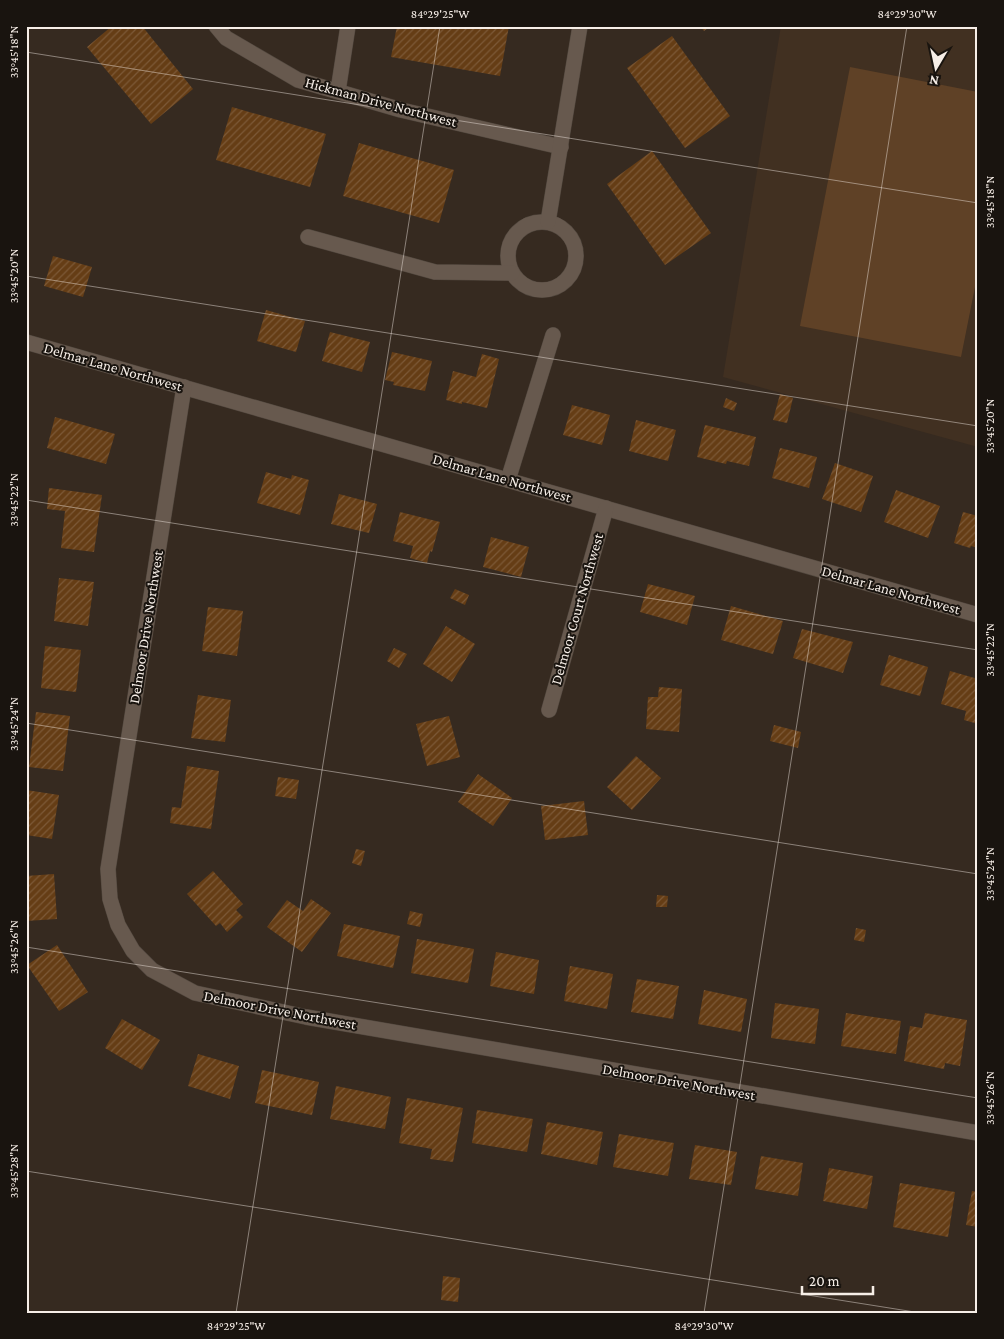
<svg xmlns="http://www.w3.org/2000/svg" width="1004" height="1339" font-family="'Crimson Pro',serif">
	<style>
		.built { fill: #413021 }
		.garden { fill: #5f4126 }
		.building { fill: url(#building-hatch) }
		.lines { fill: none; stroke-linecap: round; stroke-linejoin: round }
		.minor-casing { stroke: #51473e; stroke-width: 16 }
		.minor { stroke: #67594e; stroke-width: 15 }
		.ticks { fill: none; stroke: #f6eee7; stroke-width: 1; stroke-opacity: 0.45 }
		.labels { text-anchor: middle; stroke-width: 4; stroke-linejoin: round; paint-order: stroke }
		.street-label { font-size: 15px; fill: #f6eee7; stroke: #19140f }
		.neatline { fill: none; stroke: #f6eee7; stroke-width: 2 }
		.ticks-label { font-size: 12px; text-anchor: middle; fill: #f6eee7 }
	</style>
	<defs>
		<pattern id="building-hatch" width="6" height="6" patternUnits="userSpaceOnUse" patternTransform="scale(1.25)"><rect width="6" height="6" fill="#653d15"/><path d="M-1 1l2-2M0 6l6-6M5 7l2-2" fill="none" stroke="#7c5937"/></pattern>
	</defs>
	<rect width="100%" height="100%" fill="#362a20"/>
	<polygon class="built" points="781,26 978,26 978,447 723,377"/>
	<polygon class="garden" points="850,67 978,92 978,272 961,357 800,326"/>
	<g class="building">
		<polygon points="112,26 142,26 193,89 151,124 87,47"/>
		<polygon points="397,26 509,26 500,76 391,57"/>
		<polygon points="700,26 711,26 704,31"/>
		<polygon points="672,36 730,116 685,148 627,68"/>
		<polygon points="232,107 326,134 310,187 216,160"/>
		<polygon points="359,143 454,170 439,223 343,196"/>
		<polygon points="652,151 711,233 665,265 607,184"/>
		<polygon points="53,256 92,267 83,297 44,286"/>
		<polygon points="266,310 305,321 296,352 257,341"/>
		<polygon points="330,332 370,342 362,372 322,361"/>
		<polygon points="392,352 432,361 425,391 393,385 394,382 385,380"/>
		<polygon points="482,354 499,359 487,408 462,402 462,404 446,400 453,371 476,377"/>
		<polygon points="780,394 793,398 787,423 773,420"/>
		<polygon points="726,398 737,403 734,411 723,407"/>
		<polygon points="572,405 610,415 602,445 563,435"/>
		<polygon points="55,417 115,434 106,464 47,448"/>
		<polygon points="636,420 676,430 668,461 629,451"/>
		<polygon points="705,425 756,437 749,466 727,461 726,464 697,457"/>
		<polygon points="780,448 817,457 809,488 772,478"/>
		<polygon points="835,463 873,476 861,512 822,499"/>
		<polygon points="266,472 291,479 292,475 309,480 300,515 257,503"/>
		<polygon points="49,488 102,495 94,552 61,548 65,511 47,509"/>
		<polygon points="896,490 940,506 928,538 884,522"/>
		<polygon points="339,494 377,504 369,533 331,524"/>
		<polygon points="400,512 440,522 432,552 430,551 427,563 410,558 413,546 393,541"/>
		<polygon points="963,512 978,516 978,548 971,546 970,548 954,543"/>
		<polygon points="491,537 529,547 521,577 483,567"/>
		<polygon points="59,578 94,582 88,626 54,621"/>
		<polygon points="648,584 695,596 687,625 640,612"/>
		<polygon points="455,589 469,595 465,605 450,598"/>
		<polygon points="731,606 783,621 773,654 721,640"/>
		<polygon points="208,607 243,611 237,656 202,651"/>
		<polygon points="446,626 475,644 452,682 423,664"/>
		<polygon points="802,629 853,642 843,673 793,658"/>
		<polygon points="45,646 81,650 76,692 41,688"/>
		<polygon points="394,648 407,654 399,668 387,661"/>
		<polygon points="889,655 928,667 920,696 880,685"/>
		<polygon points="950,671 978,679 978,724 964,720 966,711 941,704"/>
		<polygon points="659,687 682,689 679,732 646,729 648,697 658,697"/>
		<polygon points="198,695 231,700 225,742 191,738"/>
		<polygon points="36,712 70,716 63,771 29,767"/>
		<polygon points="449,716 460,757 427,766 416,724"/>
		<polygon points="774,725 801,732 798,748 770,741"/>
		<polygon points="636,756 661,778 632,810 607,787"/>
		<polygon points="187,766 219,771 211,829 170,823 172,807 181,808"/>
		<polygon points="478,774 512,798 493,826 458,802"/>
		<polygon points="278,777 299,780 296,799 275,796"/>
		<polygon points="26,790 59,795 52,839 26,835"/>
		<polygon points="584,801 588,835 545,840 541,806"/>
		<polygon points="356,849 365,851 361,866 352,863"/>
		<polygon points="213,871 243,904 236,910 243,917 227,932 220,923 216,926 187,894"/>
		<polygon points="54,874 57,919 26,921 26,876"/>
		<polygon points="657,895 668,896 667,907 656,907"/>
		<polygon points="311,899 331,913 302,952 267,927 287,900 303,911"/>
		<polygon points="410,911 423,914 420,927 407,924"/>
		<polygon points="344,924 400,936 393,968 337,956"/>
		<polygon points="856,928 866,930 864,942 854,940"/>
		<polygon points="417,939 474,949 468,983 411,973"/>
		<polygon points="57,945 88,992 59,1011 27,965"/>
		<polygon points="496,952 539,960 534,994 490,986"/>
		<polygon points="570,966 613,974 607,1009 564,1001"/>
		<polygon points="637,979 679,986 673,1019 631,1012"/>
		<polygon points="704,990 747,999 741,1032 698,1024"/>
		<polygon points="775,1003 819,1009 815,1044 771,1038"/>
		<polygon points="846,1013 901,1021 896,1054 841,1046"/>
		<polygon points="925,1013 967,1020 960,1066 945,1063 944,1069 904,1061 910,1026 922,1028"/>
		<polygon points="122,1019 160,1040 142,1070 105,1048"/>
		<polygon points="198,1054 239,1066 230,1099 188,1086"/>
		<polygon points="262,1070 319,1082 312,1115 255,1103"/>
		<polygon points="336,1086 391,1097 385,1129 330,1119"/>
		<polygon points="407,1098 463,1108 453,1162 430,1159 432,1149 399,1143"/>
		<polygon points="477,1110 533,1119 527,1152 472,1143"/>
		<polygon points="547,1122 603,1132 597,1165 541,1154"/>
		<polygon points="619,1134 674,1143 668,1176 613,1167"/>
		<polygon points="695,1145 737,1152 731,1185 689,1179"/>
		<polygon points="761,1156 803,1163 798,1196 755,1189"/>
		<polygon points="829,1168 873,1176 867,1209 823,1201"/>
		<polygon points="900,1183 955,1192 948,1237 893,1227"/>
		<polygon points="972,1191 978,1192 978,1227 966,1225"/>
		<polygon points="443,1276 460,1278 458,1302 441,1300"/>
	</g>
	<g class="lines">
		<g class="minor-casing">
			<g id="minor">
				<polyline points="216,26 226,38 298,80 401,110 561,147"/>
				<polyline points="338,91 348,26"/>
				<circle cx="542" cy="256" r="34"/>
				<polyline points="548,222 580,26"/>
				<polyline points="308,237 435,272 512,273"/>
				<polyline points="26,342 978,615"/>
				<polyline points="184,387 108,869 110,899 118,925 133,951 152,970 195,993 306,1017 978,1133"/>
				<polyline points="508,480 553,335"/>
				<polyline points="549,710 606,508"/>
			</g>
		</g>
		<use href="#minor" class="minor"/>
	</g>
	<path class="ticks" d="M26,52L978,203M26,276L978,426M26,500L978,650M26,723L978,874M26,947L978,1098M26,1171L921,1313M236,1313L440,26M704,1313L907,26"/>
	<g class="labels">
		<g class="street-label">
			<text transform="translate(381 102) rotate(15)" y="5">Hickman Drive Northwest</text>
			<text transform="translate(113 367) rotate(16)" y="5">Delmar Lane Northwest</text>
			<text transform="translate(502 478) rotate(16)" y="5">Delmar Lane Northwest</text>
			<text transform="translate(891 590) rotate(16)" y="5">Delmar Lane Northwest</text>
			<text transform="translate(577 609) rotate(-74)" y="5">Delmoor Court Northwest</text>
			<text transform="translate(146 627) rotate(-81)" y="5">Delmoor Drive Northwest</text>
			<text transform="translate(280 1010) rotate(11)" y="5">Delmoor Drive Northwest</text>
			<text transform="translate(679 1082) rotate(10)" y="5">Delmoor Drive Northwest</text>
		</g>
	</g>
	<rect width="1004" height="1339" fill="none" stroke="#19140f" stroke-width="55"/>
	<g transform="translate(936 68) rotate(189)" stroke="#19140f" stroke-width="4" paint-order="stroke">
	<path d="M0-4L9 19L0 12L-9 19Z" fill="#f6eee7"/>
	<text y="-8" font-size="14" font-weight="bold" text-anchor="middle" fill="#f6eee7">N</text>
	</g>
	<path d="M802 1286v8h71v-8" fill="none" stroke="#f6eee7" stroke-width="2.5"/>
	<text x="809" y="1286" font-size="15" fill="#f6eee7" stroke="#19140f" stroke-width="4" paint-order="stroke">20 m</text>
	<rect x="28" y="28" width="948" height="1284" class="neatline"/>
	<g class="ticks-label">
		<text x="440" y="18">84°29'25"W</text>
		<text x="907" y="18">84°29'30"W</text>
		<text transform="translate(14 52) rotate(-90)" y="4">33°45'18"N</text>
		<text transform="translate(990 202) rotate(-90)" y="4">33°45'18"N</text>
		<text transform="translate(14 276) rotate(-90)" y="4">33°45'20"N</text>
		<text transform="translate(990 426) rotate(-90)" y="4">33°45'20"N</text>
		<text transform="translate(14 500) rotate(-90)" y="4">33°45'22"N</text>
		<text transform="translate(990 650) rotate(-90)" y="4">33°45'22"N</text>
		<text transform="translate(14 724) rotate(-90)" y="4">33°45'24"N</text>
		<text transform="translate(990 874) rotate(-90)" y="4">33°45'24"N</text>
		<text transform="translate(14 947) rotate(-90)" y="4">33°45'26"N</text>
		<text transform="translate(990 1098) rotate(-90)" y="4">33°45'26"N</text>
		<text transform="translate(14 1171) rotate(-90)" y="4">33°45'28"N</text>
		<text x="236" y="1330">84°29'25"W</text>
		<text x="704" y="1330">84°29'30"W</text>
	</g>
</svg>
